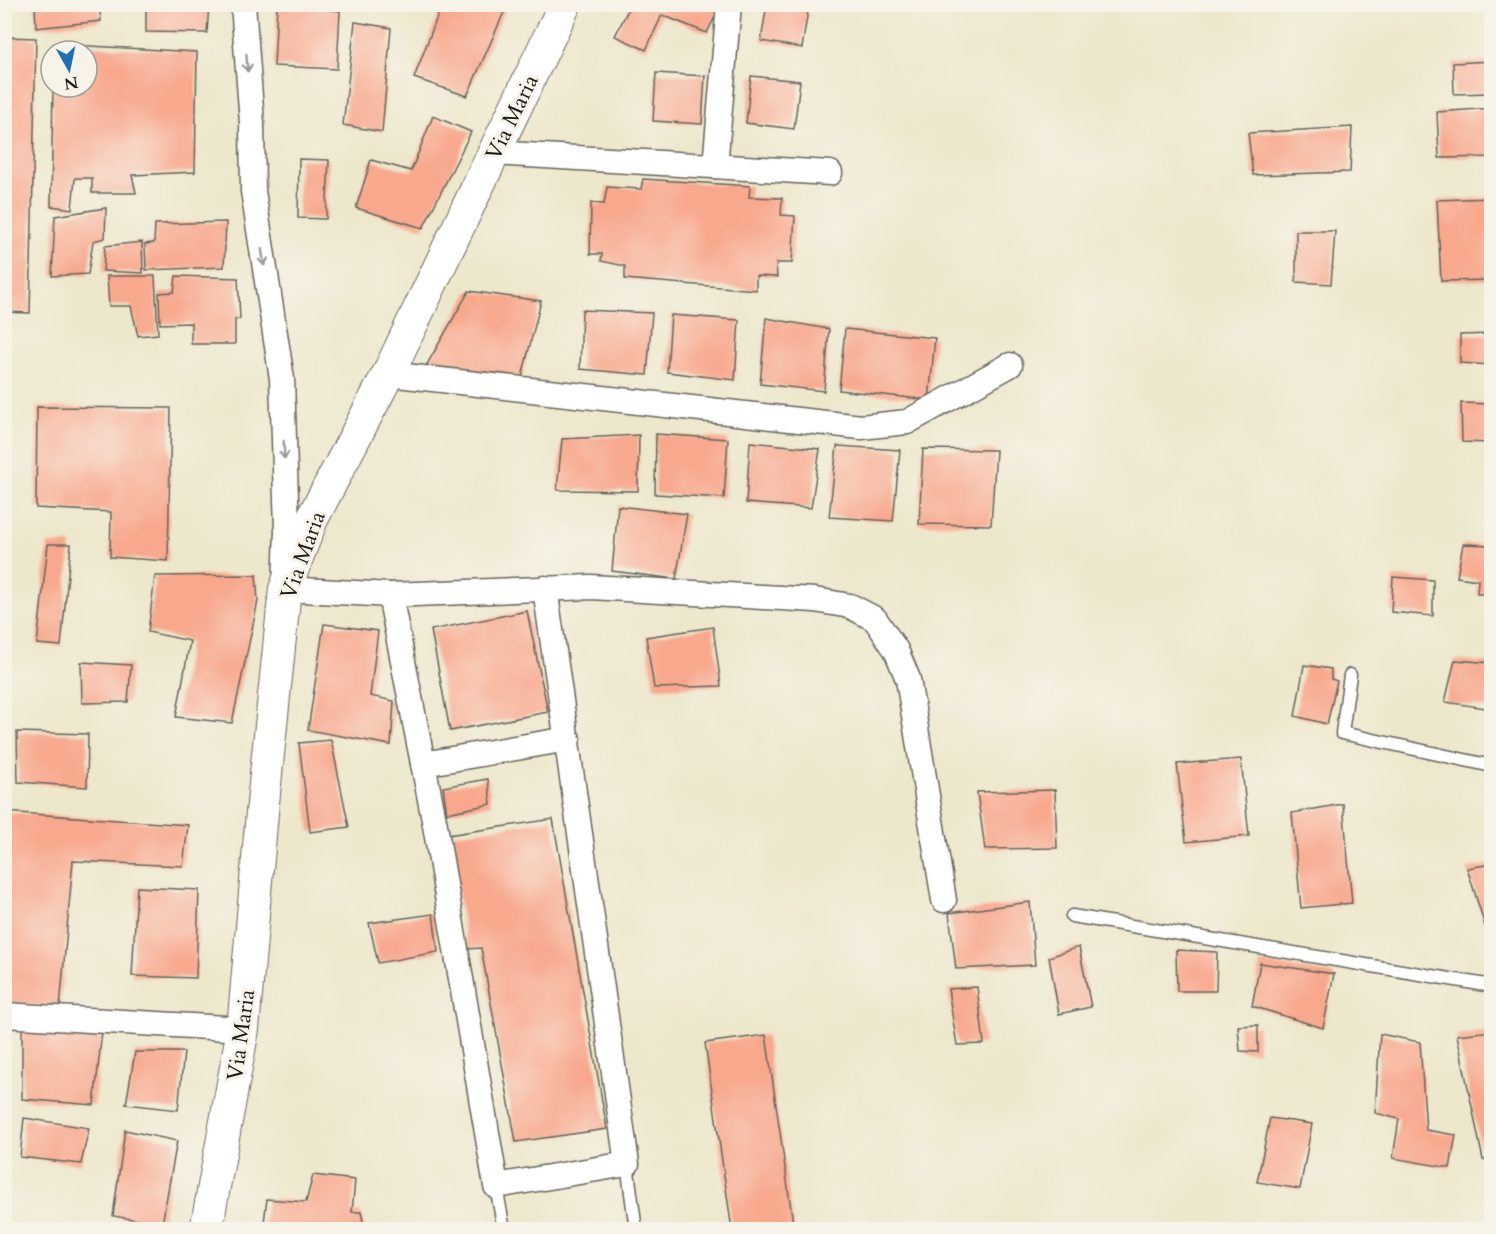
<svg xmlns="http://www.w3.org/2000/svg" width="1496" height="1234" font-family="Cardo,serif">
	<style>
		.building { fill: #f8a88d }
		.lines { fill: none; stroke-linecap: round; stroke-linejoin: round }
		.service-casing { stroke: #65635a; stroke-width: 15 }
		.minor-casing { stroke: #65635a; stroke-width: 27 }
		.tertiary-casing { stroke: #65635a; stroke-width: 34 }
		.service { stroke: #fff; stroke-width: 12 }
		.minor { stroke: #fff; stroke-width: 24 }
		.tertiary { stroke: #fff; stroke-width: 32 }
		.oneway { stroke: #999 }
		.labels { text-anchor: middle; stroke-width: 6; stroke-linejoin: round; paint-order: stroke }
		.street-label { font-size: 22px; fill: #1c1c1c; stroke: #f7f3e8 }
	</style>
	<rect width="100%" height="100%" fill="#f7f3e8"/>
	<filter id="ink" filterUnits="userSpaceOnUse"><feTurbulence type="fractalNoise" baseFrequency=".0167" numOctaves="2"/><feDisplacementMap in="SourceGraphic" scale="12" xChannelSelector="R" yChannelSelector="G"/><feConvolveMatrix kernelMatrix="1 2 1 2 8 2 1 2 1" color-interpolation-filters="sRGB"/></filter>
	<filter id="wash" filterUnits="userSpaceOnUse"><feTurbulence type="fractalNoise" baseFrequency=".008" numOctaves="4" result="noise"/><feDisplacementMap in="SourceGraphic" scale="24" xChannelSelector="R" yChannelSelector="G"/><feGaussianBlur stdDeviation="1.35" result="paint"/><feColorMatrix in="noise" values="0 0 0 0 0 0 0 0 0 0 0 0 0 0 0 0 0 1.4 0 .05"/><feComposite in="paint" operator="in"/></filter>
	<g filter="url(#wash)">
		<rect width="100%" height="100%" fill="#ede7cc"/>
		<g id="blocks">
			<g class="building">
				<polygon points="35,4 99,4 101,21 36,28"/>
				<polygon points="146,4 209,4 207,33 146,32"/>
				<polygon points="442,4 491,4 505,10 467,96 414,78"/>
				<polygon points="631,4 721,4 707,33 662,15 646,50 615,36"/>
				<polygon points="767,4 809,4 802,48 761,41"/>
				<polygon points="277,5 340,11 337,69 274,66"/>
				<polygon points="355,22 391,28 382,132 343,125"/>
				<polygon points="4,37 36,38 30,313 4,312"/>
				<polygon points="53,44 197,52 195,172 132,175 136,193 92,193 92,178 75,178 72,209 51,206 53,87 87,87 87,51 53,51"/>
				<polygon points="1492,61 1492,93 1454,94 1453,63"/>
				<polygon points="656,73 705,76 702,124 653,121"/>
				<polygon points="751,76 800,81 794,129 746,123"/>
				<polygon points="1492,108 1492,157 1439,158 1437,112"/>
				<polygon points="433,116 471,132 423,228 356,208 371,160 411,171"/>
				<polygon points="1352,127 1350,172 1253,175 1248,133"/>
				<polygon points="299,159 329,160 326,219 298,218"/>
				<polygon points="643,179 750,186 749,197 782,198 781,215 795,216 792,263 776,263 777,277 756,276 756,290 625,279 625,266 601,261 602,254 590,254 591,203 604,204 607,187 641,189"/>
				<polygon points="1492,198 1492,280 1441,281 1437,200"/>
				<polygon points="106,208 105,238 93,241 88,274 52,276 55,216"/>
				<polygon points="226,222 224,267 146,270 145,244 154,243 155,224"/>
				<polygon points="1296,231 1335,231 1331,284 1296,282"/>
				<polygon points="142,242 143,273 103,271 105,246"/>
				<polygon points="107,276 155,276 158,334 138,336 131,306 109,306"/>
				<polygon points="176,276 238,278 240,319 235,319 235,344 191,344 191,323 160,324 159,293 174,292"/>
				<polygon points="469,291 541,301 521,381 425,368"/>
				<polygon points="582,310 652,313 647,375 580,369"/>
				<polygon points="671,315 739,320 735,380 667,372"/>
				<polygon points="766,318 829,329 824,391 760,384"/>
				<polygon points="845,329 935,338 929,400 839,390"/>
				<polygon points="1492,334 1492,365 1460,363 1460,335"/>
				<polygon points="1461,403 1492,404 1492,443 1462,442"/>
				<polygon points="37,407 171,408 168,561 110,557 111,512 36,508"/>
				<polygon points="656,434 728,439 724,498 655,494"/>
				<polygon points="639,435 638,491 557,490 562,439"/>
				<polygon points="750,442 820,449 811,508 746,503"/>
				<polygon points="837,446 900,450 893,521 829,517"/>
				<polygon points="923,449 996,450 991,525 919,524"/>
				<polygon points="618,506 687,514 676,579 612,571"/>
				<polygon points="48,544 71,544 61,646 37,644"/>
				<polygon points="1463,544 1492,545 1492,594 1477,594 1478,580 1457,577"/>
				<polygon points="256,575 258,601 232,723 176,717 190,641 148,632 155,576"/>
				<polygon points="1393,577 1433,580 1433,616 1391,612"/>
				<polygon points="527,611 548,712 450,731 431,630"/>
				<polygon points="324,624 378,631 370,696 394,701 391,745 308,730"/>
				<polygon points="713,627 721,686 654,688 646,637"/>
				<polygon points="1455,660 1492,663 1492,709 1445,702"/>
				<polygon points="81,662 131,665 128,702 82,703"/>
				<polygon points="1304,665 1331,669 1331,679 1337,681 1327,724 1295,716"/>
				<polygon points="17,732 88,734 87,787 18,782"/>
				<polygon points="331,740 349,827 310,832 299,743"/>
				<polygon points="1241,759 1249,836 1186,842 1177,764"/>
				<polygon points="488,779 491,804 447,813 443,787"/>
				<polygon points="1055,790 1057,848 985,849 977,792"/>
				<polygon points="1343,804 1352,903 1301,908 1292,813"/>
				<polygon points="4,812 188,825 183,866 73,861 60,1007 4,1003"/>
				<polygon points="553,819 607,1129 516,1142 481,948 467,949 448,835"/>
				<polygon points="1492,864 1492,945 1491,945 1467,868"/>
				<polygon points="137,887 199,890 196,978 132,976"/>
				<polygon points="1030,902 1035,965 956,969 949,913"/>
				<polygon points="433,914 438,952 378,963 369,923"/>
				<polygon points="1079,947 1091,1007 1059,1014 1049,957"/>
				<polygon points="1176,950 1217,952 1216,991 1177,991"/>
				<polygon points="1260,963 1334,974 1323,1028 1252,1006"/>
				<polygon points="977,987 984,1044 957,1045 948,989"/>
				<polygon points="1258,1025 1258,1052 1240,1051 1238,1026"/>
				<polygon points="22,1028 102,1031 94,1105 22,1099"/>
				<polygon points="1492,1031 1492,1159 1483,1160 1457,1035"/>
				<polygon points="1380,1034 1420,1042 1426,1130 1456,1135 1450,1168 1393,1158 1399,1119 1375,1113"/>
				<polygon points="766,1035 794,1230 732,1230 705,1043"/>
				<polygon points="135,1052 184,1052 178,1110 126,1104"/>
				<polygon points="24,1118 89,1128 81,1164 20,1157"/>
				<polygon points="1270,1118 1312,1124 1300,1189 1257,1182"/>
				<polygon points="125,1130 177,1141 162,1224 113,1216"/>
				<polygon points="313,1175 355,1180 352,1212 361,1212 365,1230 263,1230 267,1199 306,1202"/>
				<polygon points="4,1223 28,1229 28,1230 4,1230"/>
			</g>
		</g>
	</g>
	<g filter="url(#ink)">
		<use href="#blocks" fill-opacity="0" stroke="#65635a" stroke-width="1.5"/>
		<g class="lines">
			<g class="service-casing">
				<g id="service">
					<polyline points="1350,675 1342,733 1492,766"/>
					<polyline points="1072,916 1492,986"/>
					<polyline points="627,1164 636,1230"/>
					<polyline points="496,1186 504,1230"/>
				</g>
			</g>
			<g class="minor-casing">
				<g id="minor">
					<polyline points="243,4 252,123 253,191 282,379 287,529 285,589 390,595 591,587 815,600 850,606 875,619 896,650 908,679 944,900"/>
					<polyline points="494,153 830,173"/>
					<polyline points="715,166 729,4"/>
					<polyline points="388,374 861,427 907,422 1010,365"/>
					<polyline points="390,595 435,825 496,1186 627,1164 545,588"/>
					<polyline points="423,764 568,739"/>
					<polyline points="4,1015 243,1029"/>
				</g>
			</g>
			<g class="tertiary-casing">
				<polyline id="tertiary" points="206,1230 243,1029 262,813 285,589 312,519 388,374 565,4"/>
			</g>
			<use href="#service" class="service"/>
			<use href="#minor" class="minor"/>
			<use href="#tertiary" class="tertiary"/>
		</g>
		<defs><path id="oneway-shaft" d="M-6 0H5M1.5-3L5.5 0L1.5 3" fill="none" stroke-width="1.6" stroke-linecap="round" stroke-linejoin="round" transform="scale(1.5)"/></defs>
		<g class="oneway">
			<use href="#oneway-shaft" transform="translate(247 63) rotate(86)"/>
			<use href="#oneway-shaft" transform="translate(263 257) rotate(81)"/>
			<use href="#oneway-shaft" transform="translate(284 450) rotate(88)"/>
		</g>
	</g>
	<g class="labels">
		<g class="street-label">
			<text transform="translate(511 117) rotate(-64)" y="8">Via Maria</text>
			<text transform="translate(302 555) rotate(-70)" y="8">Via Maria</text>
			<text transform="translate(240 1035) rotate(-82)" y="8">Via Maria</text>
		</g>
	</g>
	<rect width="1496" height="1234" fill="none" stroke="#f7f3e8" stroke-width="24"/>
	<g transform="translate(69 69) rotate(171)"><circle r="28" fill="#f7f3e8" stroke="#9f9d96" stroke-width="1.5"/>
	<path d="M0-4.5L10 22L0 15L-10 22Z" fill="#1f6fb2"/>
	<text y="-9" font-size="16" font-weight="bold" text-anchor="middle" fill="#1c1c1c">N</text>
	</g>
</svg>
